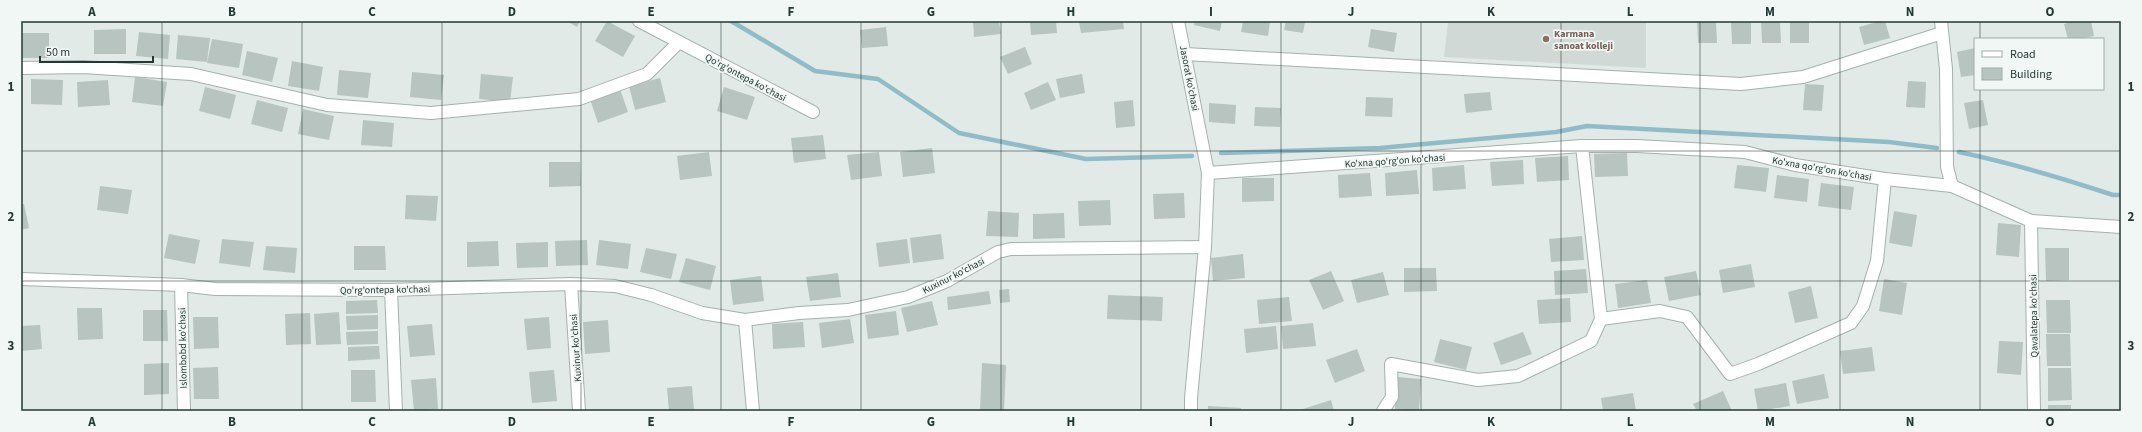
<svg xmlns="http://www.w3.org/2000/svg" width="2142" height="432" font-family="'Source Sans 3',sans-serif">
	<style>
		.built { fill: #d0d9d6 }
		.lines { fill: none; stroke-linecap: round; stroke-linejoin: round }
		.stream { stroke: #90bbc9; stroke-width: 4.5 }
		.building { fill: #b7c4c0 }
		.street-casing { stroke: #a5b1ae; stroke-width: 14 }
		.street { stroke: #fff; stroke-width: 12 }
		.grid { fill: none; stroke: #243835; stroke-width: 1; stroke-opacity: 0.55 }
		.education-dot { fill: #8d6e63; stroke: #f1f7f5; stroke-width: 1.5 }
		.labels { text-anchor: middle; stroke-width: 3.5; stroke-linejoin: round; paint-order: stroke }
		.education-label { font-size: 10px; font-weight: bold; fill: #785e54; stroke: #f1f7f5; text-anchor: start }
		.street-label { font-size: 10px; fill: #243835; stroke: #f1f7f5 }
		.neatline { fill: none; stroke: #243835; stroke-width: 1.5 }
		.grid-label { font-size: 13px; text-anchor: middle; font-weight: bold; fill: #243835 }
	</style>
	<rect width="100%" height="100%" fill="#e1eae7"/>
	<polygon class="built" points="1448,21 1646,21 1646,68 1444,57"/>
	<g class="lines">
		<g class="stream">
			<polyline points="731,21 815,71 878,79 959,133 1086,159 1192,156"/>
			<path d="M1959,152C2011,163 2062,178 2113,195H2121"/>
			<polyline points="1221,153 1380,148 1556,132 1587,126 1889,142 1937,148"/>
		</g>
	</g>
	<g class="building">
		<polygon points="567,21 580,21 577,27"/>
		<polygon points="607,21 635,36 623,57 595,41"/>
		<polygon points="973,21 999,21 1001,34 974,37"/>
		<polygon points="1030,21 1056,21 1057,33 1031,35"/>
		<polygon points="1079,21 1123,21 1124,29 1081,33"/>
		<polygon points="1195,21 1222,21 1220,31 1194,25"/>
		<polygon points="1243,21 1270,21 1268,36 1241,32"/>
		<polygon points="1286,21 1305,21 1303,33 1284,30"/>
		<polygon points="1697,21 1716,21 1717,43 1698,43"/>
		<polygon points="1731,21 1751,21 1751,44 1732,44"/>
		<polygon points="1761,21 1780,21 1781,43 1762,43"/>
		<rect x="1790" y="21" width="19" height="22"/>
		<polygon points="1881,21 1885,21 1890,38 1864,45 1859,27"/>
		<polygon points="2074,21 2091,21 2094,36 2080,39 2068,39 2064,24"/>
		<polygon points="886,27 888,46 862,48 860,30"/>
		<polygon points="126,29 126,54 94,54 94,30"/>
		<polygon points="1371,29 1397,33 1394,52 1368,47"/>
		<polygon points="139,32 170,35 168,59 136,56"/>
		<rect x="21" y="33" width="28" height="25"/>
		<polygon points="178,35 210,38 207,62 176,59"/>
		<polygon points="212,39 243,44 239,68 207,63"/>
		<polygon points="1025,47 1032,64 1008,74 1000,57"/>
		<polygon points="1975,48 1975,75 1961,77 1957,52"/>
		<polygon points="247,51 278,58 272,82 242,75"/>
		<polygon points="292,61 323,67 319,91 288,86"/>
		<polygon points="339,70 371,73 368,98 337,95"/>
		<polygon points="412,72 444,75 441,100 410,97"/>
		<polygon points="481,74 513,77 510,102 479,99"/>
		<polygon points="1082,74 1085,93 1060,98 1056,79"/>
		<polygon points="135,77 167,82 163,106 132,102"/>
		<polygon points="660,78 666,102 635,110 629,86"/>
		<polygon points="31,79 63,80 62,105 31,104"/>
		<polygon points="108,80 110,105 78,107 77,82"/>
		<polygon points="1908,81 1926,82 1925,108 1906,107"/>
		<polygon points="1048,82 1056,100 1031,110 1024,93"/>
		<polygon points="1805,84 1824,85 1822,111 1803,110"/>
		<polygon points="205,87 236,95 230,119 199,111"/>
		<polygon points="724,87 755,97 747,120 717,111"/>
		<polygon points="620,89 628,112 598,123 590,99"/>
		<polygon points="1490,92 1492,110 1466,113 1464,94"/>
		<polygon points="1366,97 1393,98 1392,117 1365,116"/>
		<polygon points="257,100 288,108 282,132 251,124"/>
		<polygon points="1133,100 1135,126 1116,128 1114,102"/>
		<polygon points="1983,100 1988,125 1969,129 1964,103"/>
		<polygon points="1209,103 1236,105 1235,124 1209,122"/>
		<polygon points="1255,107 1281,108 1280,127 1254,126"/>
		<polygon points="303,109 334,116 329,140 298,134"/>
		<polygon points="363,120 394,123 392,147 361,145"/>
		<polygon points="823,135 826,159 794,163 791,138"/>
		<polygon points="932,148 935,173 903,177 900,152"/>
		<polygon points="709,152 712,176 680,180 677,156"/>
		<polygon points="879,152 882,176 851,180 847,155"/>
		<polygon points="1627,153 1628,176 1595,177 1594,154"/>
		<polygon points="1568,156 1569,180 1537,182 1535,158"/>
		<polygon points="1523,160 1524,184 1492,186 1490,162"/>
		<polygon points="549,162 580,162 581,186 549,187"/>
		<polygon points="1464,165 1466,189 1433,191 1432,168"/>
		<polygon points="1737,165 1769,168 1766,192 1734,188"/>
		<polygon points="1417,170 1419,194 1386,196 1385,173"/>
		<polygon points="1370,173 1372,196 1339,198 1338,175"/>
		<polygon points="1777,175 1809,179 1807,202 1774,198"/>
		<polygon points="1242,178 1274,178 1274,201 1242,202"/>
		<polygon points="1821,183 1854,187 1851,210 1818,206"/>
		<polygon points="100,186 132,190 128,214 97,210"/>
		<polygon points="1184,193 1185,218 1154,219 1153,194"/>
		<polygon points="406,195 438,196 436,221 405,219"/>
		<polygon points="1110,200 1111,225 1079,226 1078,201"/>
		<polygon points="24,204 29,228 21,230 21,205"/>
		<polygon points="988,211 1019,213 1018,237 986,236"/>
		<polygon points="1894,211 1917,215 1912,247 1889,243"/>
		<polygon points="1064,213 1065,238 1033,239 1033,214"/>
		<polygon points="1998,223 2021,225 2019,257 1996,255"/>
		<polygon points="169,234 200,240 195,264 164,258"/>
		<polygon points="941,234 944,259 913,263 910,238"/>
		<polygon points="1582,236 1584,260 1551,262 1549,239"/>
		<polygon points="222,239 254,242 250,267 219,263"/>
		<polygon points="907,239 910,263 879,267 876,243"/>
		<polygon points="587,240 588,265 556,266 555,241"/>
		<polygon points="599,240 631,244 628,269 596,265"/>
		<polygon points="498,241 499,266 467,267 467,242"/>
		<polygon points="548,242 548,267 517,268 516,243"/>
		<polygon points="266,246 297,248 295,273 263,270"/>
		<polygon points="354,246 385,246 386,270 354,270"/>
		<polygon points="646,248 677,254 671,279 640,272"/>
		<polygon points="2045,248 2069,248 2069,280 2046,281"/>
		<polygon points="1243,254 1245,278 1213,281 1211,258"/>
		<polygon points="686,258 716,266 710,290 679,282"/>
		<polygon points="1751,264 1755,287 1723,293 1719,270"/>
		<polygon points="1404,268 1436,268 1437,291 1404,292"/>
		<polygon points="1586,269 1588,293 1555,295 1554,271"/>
		<polygon points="1331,271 1344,301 1323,310 1309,280"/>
		<polygon points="1696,271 1701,295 1669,301 1664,277"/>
		<polygon points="1383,272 1389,295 1357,303 1351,280"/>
		<polygon points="838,273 841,297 810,301 806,277"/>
		<polygon points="761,276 764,301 733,305 730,280"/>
		<polygon points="1884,279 1907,283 1902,315 1879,311"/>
		<polygon points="1647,280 1651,303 1618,308 1615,284"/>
		<polygon points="1811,286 1818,318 1795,323 1788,292"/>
		<polygon points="1009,289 1010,302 1000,303 999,290"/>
		<polygon points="989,291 991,304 948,310 947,297"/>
		<polygon points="1108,295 1163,297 1162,321 1107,319"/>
		<polygon points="1289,297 1292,321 1259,324 1257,300"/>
		<polygon points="1570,298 1571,322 1539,324 1537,300"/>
		<polygon points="377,300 378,313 346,314 346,301"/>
		<polygon points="2046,300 2070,300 2071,333 2047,333"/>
		<polygon points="932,301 938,325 907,332 901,308"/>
		<polygon points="77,308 102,308 103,339 78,340"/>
		<polygon points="143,310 167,310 168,341 143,341"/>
		<polygon points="896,311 899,335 868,339 865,315"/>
		<polygon points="339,312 341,344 316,345 314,314"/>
		<polygon points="310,313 311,344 286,345 285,314"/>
		<polygon points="378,315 378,329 347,330 346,316"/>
		<polygon points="193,317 218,317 219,348 194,349"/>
		<polygon points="549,317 551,348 527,350 524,319"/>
		<polygon points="850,319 854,343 822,348 819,323"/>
		<polygon points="608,320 610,352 585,354 583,322"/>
		<polygon points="803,322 805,347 773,349 772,324"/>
		<polygon points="1313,323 1316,346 1283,349 1281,326"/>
		<polygon points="432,324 435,355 410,357 407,326"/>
		<polygon points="40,325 42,349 21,351 21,326"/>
		<polygon points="1276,326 1278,349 1246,353 1244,329"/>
		<polygon points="378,331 378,344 347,345 346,332"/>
		<polygon points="1523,332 1532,354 1501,365 1493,343"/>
		<polygon points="2046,334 2070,334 2071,366 2047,366"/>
		<polygon points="1440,339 1472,347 1466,370 1434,362"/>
		<polygon points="1999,341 2023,342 2021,375 1997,373"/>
		<polygon points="379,346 380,359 348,361 348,347"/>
		<polygon points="1872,347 1875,371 1843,374 1840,351"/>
		<polygon points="1357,349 1365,371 1335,383 1326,360"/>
		<polygon points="169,363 169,394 144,395 144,364"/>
		<polygon points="982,363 1006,365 1004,411 980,411"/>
		<polygon points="218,367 219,399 194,399 193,368"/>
		<polygon points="2048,368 2071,368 2072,400 2048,401"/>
		<polygon points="351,370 375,370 376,402 351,402"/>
		<polygon points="554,370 557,401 532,403 529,372"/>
		<polygon points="1824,374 1829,398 1797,404 1792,381"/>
		<polygon points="1397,377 1421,379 1419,411 1395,409"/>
		<polygon points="436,378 438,409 414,411 411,380"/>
		<polygon points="1786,383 1790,406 1758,411 1754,389"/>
		<polygon points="692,386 694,411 669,411 667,388"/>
		<polygon points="1723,391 1732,411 1697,411 1693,404"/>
		<polygon points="1633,393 1636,411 1603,411 1601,398"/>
		<polygon points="1331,400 1334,411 1300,411 1300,410"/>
		<rect x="2048" y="405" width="23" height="6"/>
		<polygon points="1208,406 1241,408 1241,411 1208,411"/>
	</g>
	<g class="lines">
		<g class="street-casing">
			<g id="street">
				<polyline points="639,21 813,112"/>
				<polyline points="1178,21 1208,173 1205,247 1191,398 1191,411"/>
				<polyline points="1941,21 1946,69 1947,167 1952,186 2031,221 2121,227"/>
				<polyline points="1185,54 1741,84 1803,77 1942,33"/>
				<polyline points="21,68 83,67 191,74 327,105 431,113 579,99 647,74 679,42"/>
				<polyline points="1208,173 1582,146 1637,146 1745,152 1795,165 1885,179 1952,186"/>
				<polyline points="2031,221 2034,411"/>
				<polyline points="21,279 181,285 215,289 391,290 571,284 615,286 651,295 702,313 745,320 799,313 848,310 908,297 947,281 998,252 1011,249 1205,247"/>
				<polyline points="571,284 579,411"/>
				<polyline points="181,285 184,411"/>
				<polyline points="391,290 396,411"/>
				<polyline points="1601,319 1660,311 1687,317 1730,374 1758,364 1851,323 1863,306 1877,261 1885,179"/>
				<polyline points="745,320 753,411"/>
				<polyline points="1383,411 1392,397 1391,364 1478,380 1518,376 1591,341 1601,319 1582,146"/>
			</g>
		</g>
		<use href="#street" class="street"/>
	</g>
	<path class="grid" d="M162,21V411M302,21V411M442,21V411M581,21V411M721,21V411M861,21V411M1001,21V411M1141,21V411M1281,21V411M1421,21V411M1561,21V411M1700,21V411M1840,21V411M1980,21V39M1980,89V411M21,151H2121M21,281H2121"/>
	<circle class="education-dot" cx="1546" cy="39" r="4"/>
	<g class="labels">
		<g class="education-label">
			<text x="1554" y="37">Karmana<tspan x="1554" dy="12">sanoat kolleji</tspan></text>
		</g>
		<g class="street-label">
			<text transform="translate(746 77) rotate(28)" y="4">Qo'rg'ontepa ko'chasi</text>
			<text transform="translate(1190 78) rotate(79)" y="4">Jasorat ko'chasi</text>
			<text transform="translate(1395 160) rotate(-4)" y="4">Ko'xna qo'rg'on ko'chasi</text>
			<text transform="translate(1822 168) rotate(10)" y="4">Ko'xna qo'rg'on ko'chasi</text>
			<text transform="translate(953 275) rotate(-27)" y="4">Kuxinur ko'chasi</text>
			<text transform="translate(385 289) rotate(-1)" y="4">Qo'rg'ontepa ko'chasi</text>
			<text transform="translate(2033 316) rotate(-91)" y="4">Qavalatepa ko'chasi</text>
			<text transform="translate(182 348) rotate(-91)" y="4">Islombobd ko'chasi</text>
			<text transform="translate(575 348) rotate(-94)" y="4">Kuxinur ko'chasi</text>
		</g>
	</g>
	<rect width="2142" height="432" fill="none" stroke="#f1f7f5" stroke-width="44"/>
	<rect x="1974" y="38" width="130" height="52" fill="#f1f7f5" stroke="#9faba8"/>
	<rect x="1982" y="51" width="20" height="6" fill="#ffffff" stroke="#9faba8"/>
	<text x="2010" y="58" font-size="12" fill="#243835">Road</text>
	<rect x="1982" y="68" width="20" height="12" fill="#b7c4c0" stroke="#9faba8"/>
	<text x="2010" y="78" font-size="12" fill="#243835">Building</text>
	<path d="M40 56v6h113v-6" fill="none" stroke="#243835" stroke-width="2"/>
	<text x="46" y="56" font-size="12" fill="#243835" stroke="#f1f7f5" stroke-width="3" paint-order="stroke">50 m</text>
	<rect x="22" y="22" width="2098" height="388" class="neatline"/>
	<g class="grid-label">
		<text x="92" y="16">A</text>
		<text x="232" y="16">B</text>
		<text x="372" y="16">C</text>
		<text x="512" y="16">D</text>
		<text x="651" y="16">E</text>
		<text x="791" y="16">F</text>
		<text x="931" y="16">G</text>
		<text x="1071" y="16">H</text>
		<text x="1211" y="16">I</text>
		<text x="1351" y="16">J</text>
		<text x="1491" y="16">K</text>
		<text x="1630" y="16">L</text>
		<text x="1770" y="16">M</text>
		<text x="1910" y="16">N</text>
		<text x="2050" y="16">O</text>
		<text x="11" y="91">1</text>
		<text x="2131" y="91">1</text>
		<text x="11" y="221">2</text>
		<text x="2131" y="221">2</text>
		<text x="11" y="350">3</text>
		<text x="2131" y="350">3</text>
		<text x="92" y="426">A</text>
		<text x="232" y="426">B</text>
		<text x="372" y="426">C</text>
		<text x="512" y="426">D</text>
		<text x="651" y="426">E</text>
		<text x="791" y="426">F</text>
		<text x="931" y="426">G</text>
		<text x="1071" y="426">H</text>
		<text x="1211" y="426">I</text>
		<text x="1351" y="426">J</text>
		<text x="1491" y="426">K</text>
		<text x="1630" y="426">L</text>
		<text x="1770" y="426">M</text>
		<text x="1910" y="426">N</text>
		<text x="2050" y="426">O</text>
	</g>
</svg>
